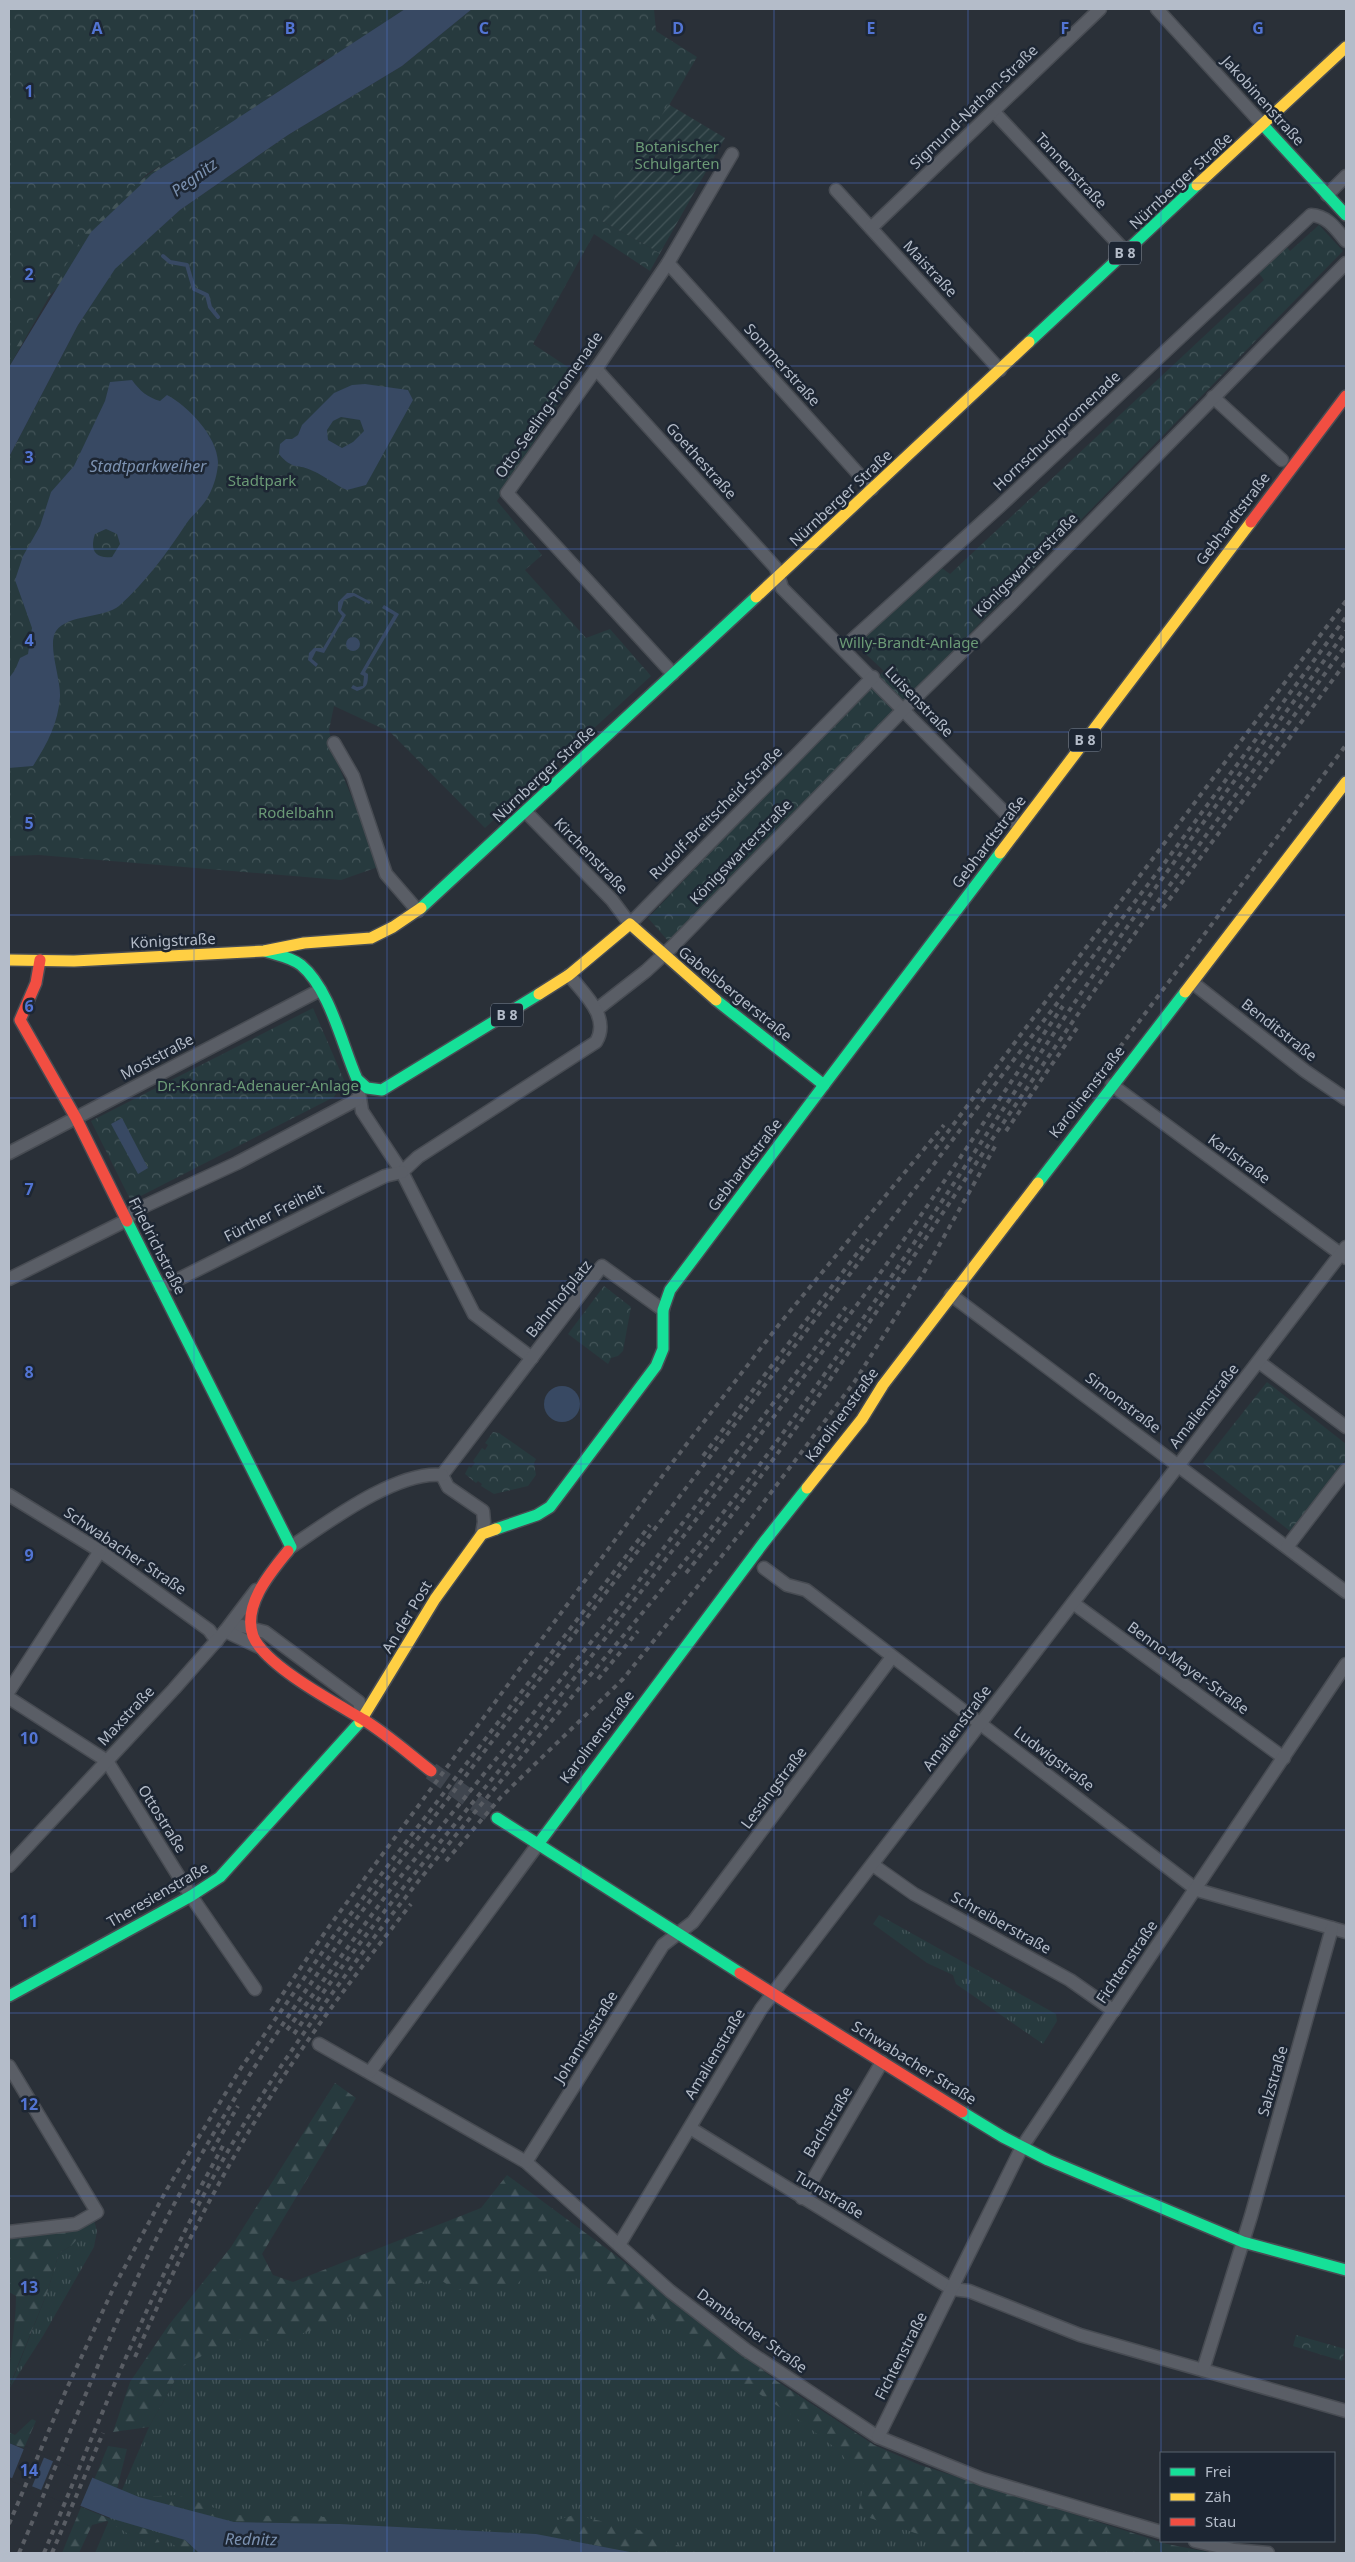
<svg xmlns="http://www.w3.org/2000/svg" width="1355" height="2562" font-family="'Noto Sans',sans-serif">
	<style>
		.grass { fill: url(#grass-tufts) }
		.forest { fill: url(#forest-firs) }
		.park { fill: url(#park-crowns) }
		.garden { fill: url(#garden-furrows) }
		.water { fill: #384963; fill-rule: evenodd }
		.pier { fill: #2a3038 }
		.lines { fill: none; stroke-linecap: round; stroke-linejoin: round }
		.stream { stroke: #384963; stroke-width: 4 }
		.secondary-tunnel { stroke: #3f454e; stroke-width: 18; stroke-dasharray: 18 9; stroke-linecap: butt }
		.street-casing { stroke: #484c53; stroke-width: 15 }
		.fast-casing { stroke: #484c53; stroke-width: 14 }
		.slow-casing { stroke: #484c53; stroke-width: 14 }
		.jam-casing { stroke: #484c53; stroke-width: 14 }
		.street { stroke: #5a5e66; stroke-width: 12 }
		.fast { stroke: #16e098; stroke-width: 11 }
		.slow { stroke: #ffcf43; stroke-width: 11 }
		.jam { stroke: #f24e42; stroke-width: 11 }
		.rail { stroke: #595d64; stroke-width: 4; stroke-dasharray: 5 5; stroke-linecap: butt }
		.grid { fill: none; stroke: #5274d3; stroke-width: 1; stroke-opacity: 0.55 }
		.labels { text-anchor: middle; stroke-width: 5; stroke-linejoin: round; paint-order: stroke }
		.shield { fill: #1d2633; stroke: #878f9c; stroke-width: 1 }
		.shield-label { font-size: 14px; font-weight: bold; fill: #b4bcc9 }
		.street-label { font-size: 15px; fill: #b4bcc9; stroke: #1d2633 }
		.park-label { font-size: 15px; fill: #6b9a76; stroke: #1d2633 }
		.water-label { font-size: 16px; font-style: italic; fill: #7c92b1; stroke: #1d2633 }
		.grid-label { font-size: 16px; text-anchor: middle; font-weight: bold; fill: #5274d3; stroke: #1d2633; stroke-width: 5; stroke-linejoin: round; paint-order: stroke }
	</style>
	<defs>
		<pattern id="grass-tufts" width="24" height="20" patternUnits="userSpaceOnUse" patternTransform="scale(1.25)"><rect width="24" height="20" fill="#273a3e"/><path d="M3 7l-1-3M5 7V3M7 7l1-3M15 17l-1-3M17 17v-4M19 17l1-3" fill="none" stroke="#445559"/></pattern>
		<pattern id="forest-firs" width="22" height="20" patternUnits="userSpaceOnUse" patternTransform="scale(1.25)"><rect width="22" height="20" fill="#273a3e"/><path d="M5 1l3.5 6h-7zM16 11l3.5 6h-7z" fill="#445559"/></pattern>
		<pattern id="park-crowns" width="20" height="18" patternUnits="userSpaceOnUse" patternTransform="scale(1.25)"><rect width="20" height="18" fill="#273a3e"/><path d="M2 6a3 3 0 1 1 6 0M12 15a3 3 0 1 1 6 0" fill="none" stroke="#445559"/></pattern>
		<pattern id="garden-furrows" width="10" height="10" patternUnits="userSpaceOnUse" patternTransform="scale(1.25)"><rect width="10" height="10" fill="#273a3e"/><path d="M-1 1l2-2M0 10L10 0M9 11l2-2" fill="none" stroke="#445559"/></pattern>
	</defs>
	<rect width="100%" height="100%" fill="#2a3038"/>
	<g class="grass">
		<polygon points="879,1915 1056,2014 1057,2021 1043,2044 956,1984 953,1975 927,1963 873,1924"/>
		<polygon points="94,2220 97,2231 94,2247 43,2336 9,2389 47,2293 59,2253 71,2246 79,2227"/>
		<polygon points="565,2252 778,2382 881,2450 918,2467 1167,2546 1200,2553 95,2553 149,2427 183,2366 224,2312"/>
	</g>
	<g class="forest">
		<polygon points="392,9 405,9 325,62 323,55"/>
		<polygon points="316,59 318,66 267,99 50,295 9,367 9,352 77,233 133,186 225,118"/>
		<polygon points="335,2083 356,2098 262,2254 273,2275 293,2282 481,2208 507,2175 614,2254 778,2382 874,2445 920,2465 1167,2544 1213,2553 955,2553 936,2540 858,2514 864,2481 838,2450 795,2417 696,2353 664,2323 635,2313 622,2305 588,2274 526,2275 515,2286 455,2290 438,2278 404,2288 393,2301 281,2341 233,2339 183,2366 149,2427 113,2432 130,2382 168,2326 231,2247"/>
		<path d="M79,2227L80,2236L71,2246L59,2253L47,2293L9,2387C9,2356 16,2327 16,2296L9,2292V2236Z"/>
		<polygon points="32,2419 36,2421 24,2448 9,2443 9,2432 15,2435"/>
		<polygon points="108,2446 127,2449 117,2489 94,2480"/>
		<polygon points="177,2495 235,2515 328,2517 331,2524 234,2522 139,2497"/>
		<polygon points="81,2507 113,2520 185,2540 199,2553 186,2553 168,2541 145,2544 107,2521 92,2525 79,2553 62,2553"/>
		<polygon points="574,2515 636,2529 667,2543 713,2553 635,2553 536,2534 538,2526"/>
	</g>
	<g class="park">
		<polygon points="9,9 400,9 147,174 86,232 9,359"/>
		<polygon points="472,9 654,9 656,31 697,57 602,221 660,253 650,271 594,234 533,344 577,373 497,501 542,555 525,570 586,638 610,629 651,676 485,828 390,732 334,706 329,730 334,755 381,866 341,880 39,855 9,856 9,457 78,325 114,269 180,210 288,135 402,66"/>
		<polygon points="1319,225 1343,251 669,942 648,918 884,671 855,644 939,566 950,574 1264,280 1258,272 1286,246 1290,251"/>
		<polygon points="313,1008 344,1080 334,1097 131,1201 91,1121"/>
		<polygon points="604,1286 631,1307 623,1351 618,1356 611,1358 608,1364 568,1334"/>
		<polygon points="1267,1382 1346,1444 1346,1459 1290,1531 1203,1463"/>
		<polygon points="493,1432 499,1433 536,1459 534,1463 536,1475 528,1486 494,1494 481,1486 482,1484 478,1481 476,1483 465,1474 469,1466 471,1468 475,1463 473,1461 482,1448 485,1450 488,1445 485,1443"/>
		<polygon points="1296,2335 1345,2349 1342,2361 1293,2346"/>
	</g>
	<polygon class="garden" points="668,104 725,138 660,253 602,221"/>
	<g class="water">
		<polygon points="405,9 472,9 402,66 288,135 180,210 115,269 78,325 9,457 9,367 91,232 152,174"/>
		<path d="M132,380C140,391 147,397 160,401L167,395C188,406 217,436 218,462C218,472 214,486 209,495C204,506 193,514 186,524C167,553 145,583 119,606C105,618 68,614 56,631C47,645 61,678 60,697C58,724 47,744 33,766L9,768V678L15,670L20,658L28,654L32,628L15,580L23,556L40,526L51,492L74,466L105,401L110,382ZM106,529L117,534L120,544L112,557C94,559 90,549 95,534Z"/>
		<path d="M365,384L408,390L413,400L366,485L347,490C335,485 325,476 313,471C298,463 293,471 279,454L280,444L286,439H292L298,435L302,425L334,393L352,385ZM341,417L360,420L364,431L353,442L342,448L328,440L327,430L333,421Z"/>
		<polygon points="347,593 354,593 371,602 369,604 354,596 344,600 341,610 346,615 324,653 316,651 312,659 318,664 316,667 308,660 309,653 314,648 323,648 342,616 338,611 338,602"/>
		<path d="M384,605L399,614L365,672L368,674C368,684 367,688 357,691L351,688L353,685L357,687L363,686L364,676L360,674L394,615L382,608Z"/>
		<circle cx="353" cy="644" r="7"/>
		<polygon points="122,1118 148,1168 138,1174 111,1124"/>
		<circle cx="562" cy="1404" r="18"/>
		<polygon points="9,2443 139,2497 234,2522 340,2524 536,2534 635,2553 199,2553 185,2540 113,2519 9,2477"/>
	</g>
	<g class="pier">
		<polygon points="25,2446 45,2455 31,2489 11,2481"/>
		<polygon points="54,2459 93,2476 79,2509 40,2493"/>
	</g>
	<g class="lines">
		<polyline class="stream" points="163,256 170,262 187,265 194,289 207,295 210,307 218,317"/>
		<polyline class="secondary-tunnel" points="431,1771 497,1818"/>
		<g class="street-casing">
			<g id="street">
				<polyline points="1157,9 1263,125"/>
				<polyline points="993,111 1126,252"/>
				<polyline points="836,190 1000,370"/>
				<polyline points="1327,195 1346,176"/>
				<polyline points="871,228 1100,9"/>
				<polyline points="668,263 872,489"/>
				<polyline points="596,369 776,568 782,588 1019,827"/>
				<polyline points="1213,397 1282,460"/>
				<path d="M843,648L1000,506L1311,215C1328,216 1336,229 1346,241"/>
				<polyline points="673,674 507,493 596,369 668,263 732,154"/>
				<polyline points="334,743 353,776 386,874 418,911"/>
				<polyline points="526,812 612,900 630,924 873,677"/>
				<polyline points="1193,983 1305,1071 1346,1099"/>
				<polyline points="596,1010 646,971 673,946 902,711 1008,607 1346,263"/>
				<polyline points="1112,1085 1346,1258"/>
				<polyline points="359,1092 362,1111 402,1172 474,1314 532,1358"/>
				<polyline points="9,1153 320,990"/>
				<path d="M402,1172L418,1157L596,1042C611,1017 584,994 569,975"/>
				<polyline points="9,1279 127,1220 134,1211 237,1163 358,1099"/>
				<polyline points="161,1288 352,1192 385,1176 402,1172"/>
				<polyline points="951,1295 1346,1592"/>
				<polyline points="1259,1362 1346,1427"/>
				<polyline points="442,1475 602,1266 663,1310"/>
				<polyline points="442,1475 448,1487 483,1511 484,1522 482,1534"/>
				<polyline points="9,1495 100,1551 209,1630 217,1641"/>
				<path d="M291,1547C328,1522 397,1470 442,1475"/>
				<polyline points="1287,1547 1346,1470"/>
				<polyline points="764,1568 787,1585 806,1590 1197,1890 1346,1932"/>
				<polyline points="1073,1603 1284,1758"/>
				<polyline points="225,1631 242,1626 265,1632 359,1702 363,1719"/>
				<polyline points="225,1631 259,1647"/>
				<polyline points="9,1691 100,1551"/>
				<polyline points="9,1698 107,1761 191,1896 255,1989"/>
				<polyline points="873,1865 914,1894 1070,1980 1114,2011"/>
				<polyline points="9,1866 174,1689 225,1631 256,1590"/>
				<polyline points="319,2044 526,2162 670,2291 746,2350 878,2437 982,2479 1161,2532"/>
				<polyline points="9,2066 97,2212 76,2224 9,2232"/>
				<polyline points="370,2072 539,1843"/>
				<polyline points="690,2128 952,2289 969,2291 1080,2335 1346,2411"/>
				<polyline points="526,2162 663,1945 693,1922 892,1657"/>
				<polyline points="802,2198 882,2062"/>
				<polyline points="619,2245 761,2009 1346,1247"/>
				<polyline points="1203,2370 1251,2216 1332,1928"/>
				<polyline points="878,2437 1022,2147 1346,1664"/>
				<polyline points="1195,2541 1234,2550 1268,2553"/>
			</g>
		</g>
		<g class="fast-casing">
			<g id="fast">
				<polyline points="1263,125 1346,215"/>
				<polyline points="1029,342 1197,185"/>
				<polyline points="421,908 756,597"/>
				<path d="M265,951C277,955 291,957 301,965C330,989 342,1045 357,1079L367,1088L382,1090L539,994"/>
				<polyline points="716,1000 824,1085 1000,853"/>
				<polyline points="1038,1183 1185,992"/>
				<polyline points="127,1221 291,1547 288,1551"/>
				<polyline points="496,1529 537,1515 550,1507 656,1366 663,1349 663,1310 670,1290 824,1085"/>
				<polyline points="497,1818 740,1973"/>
				<polyline points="539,1843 764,1542 807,1488"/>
				<polyline points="9,1996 191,1896 220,1877 360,1722"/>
				<polyline points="962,2112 1003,2137 1048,2160 1243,2242 1346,2270"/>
			</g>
		</g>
		<g class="slow-casing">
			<g id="slow">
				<polyline points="1197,185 1346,47"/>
				<polyline points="756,597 1029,342"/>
				<polyline points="1000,853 1251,522"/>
				<polyline points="9,960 74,961 264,951 304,943 371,938 393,927 421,908"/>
				<polyline points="1185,992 1346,782"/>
				<polyline points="539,994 569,975 630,924 716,1000"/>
				<polyline points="807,1488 862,1419 883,1385 1038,1183"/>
				<polyline points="360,1722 435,1599 482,1534 496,1529"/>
			</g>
		</g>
		<g class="jam-casing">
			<g id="jam">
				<polyline points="1251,522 1346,396"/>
				<polyline points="40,960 36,983 20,1020 76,1118 127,1221"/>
				<path d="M288,1551C271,1572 242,1605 253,1636C265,1666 337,1704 364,1720C388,1735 409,1754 431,1771"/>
				<polyline points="740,1973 962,2112"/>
			</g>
		</g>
		<use href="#street" class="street"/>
		<use href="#fast" class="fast"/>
		<use href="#slow" class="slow"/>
		<use href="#jam" class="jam"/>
		<g class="rail">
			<polyline points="1163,908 1346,662"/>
			<polyline points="1114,1055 1346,745"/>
			<polyline points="1006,1131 1077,1028"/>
			<polyline points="935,1149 1346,601"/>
			<polyline points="703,1456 868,1239"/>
			<path d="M686,1573C810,1420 914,1253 1025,1091C1128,939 1238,792 1346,645"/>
			<polyline points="598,1679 638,1631"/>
			<polyline points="446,1861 501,1797 623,1679 742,1531 855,1381 924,1272 997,1143"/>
			<polyline points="271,2011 328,1928 669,1467 781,1322 944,1125"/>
			<polyline points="287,2030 393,1886 613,1615 846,1307"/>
			<path d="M294,2034C386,1899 497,1778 597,1649C690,1528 783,1406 873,1283C939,1192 999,1098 1063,1006"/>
			<polyline points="212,2151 238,2106"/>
			<polyline points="192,2203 224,2144"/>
			<path d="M135,2357C174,2267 218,2178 271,2096C313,2029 362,1966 411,1904"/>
			<polyline points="9,2524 67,2388 114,2287 167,2189 241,2068 333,1937 650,1525"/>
			<path d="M19,2553C72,2430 120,2302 185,2184C234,2093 293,2008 353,1923L1166,861L1346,617"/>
			<path d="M44,2553C110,2395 172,2233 266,2089C413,1863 607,1671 767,1455C880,1300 982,1138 1090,980C1172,861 1261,747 1346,631"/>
			<polyline points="52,2553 103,2433"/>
		</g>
	</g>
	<path class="grid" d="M194,9V2553M387,9V2553M581,9V2553M774,9V2553M968,9V2553M1161,9V2453M9,183H1346M9,366H1346M9,549H1346M9,732H1346M9,915H1346M9,1098H1346M9,1281H1346M9,1464H1346M9,1647H1346M9,1830H1346M9,2013H1346M9,2196H1346M9,2379H1346M1161,2541V2553"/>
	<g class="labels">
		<g class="shield">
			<rect x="1109" y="241.5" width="32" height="23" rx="4"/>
			<rect x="1069" y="728.5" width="32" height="23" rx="4"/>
			<rect x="491" y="1003.5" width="32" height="23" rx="4"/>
		</g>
		<g class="shield-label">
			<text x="1125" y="258">B 8</text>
			<text x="1085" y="745">B 8</text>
			<text x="507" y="1020">B 8</text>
		</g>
		<g class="street-label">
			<text transform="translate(1263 101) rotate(48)" y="5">Jakobinenstraße</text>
			<text transform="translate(974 107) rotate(-44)" y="5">Sigmund-Nathan-Straße</text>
			<text transform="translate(1071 171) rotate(47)" y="5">Tannenstraße</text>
			<text transform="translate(1181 181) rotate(-43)" y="5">Nürnberger Straße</text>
			<text transform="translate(930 269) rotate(47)" y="5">Maistraße</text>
			<text transform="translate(782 365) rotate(48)" y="5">Sommerstraße</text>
			<text transform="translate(549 405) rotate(-55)" y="5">Otto-Seeling-Promenade</text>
			<text transform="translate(1057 431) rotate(-43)" y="5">Hornschuchpromenade</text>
			<text transform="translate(701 461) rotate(48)" y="5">Goethestraße</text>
			<text transform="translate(841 498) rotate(-43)" y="5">Nürnberger Straße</text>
			<text transform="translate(1233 519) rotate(-53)" y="5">Gebhardtstraße</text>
			<text transform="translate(1026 565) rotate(-45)" y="5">Königswarterstraße</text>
			<text transform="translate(919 702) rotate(46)" y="5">Luisenstraße</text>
			<text transform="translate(544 774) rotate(-43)" y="5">Nürnberger Straße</text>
			<text transform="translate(716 813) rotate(-45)" y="5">Rudolf-Breitscheid-Straße</text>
			<text transform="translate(989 842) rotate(-53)" y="5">Gebhardtstraße</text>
			<text transform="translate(741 852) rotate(-46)" y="5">Königswarterstraße</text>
			<text transform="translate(591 856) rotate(46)" y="5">Kirchenstraße</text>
			<text transform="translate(173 941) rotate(-3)" y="5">Königstraße</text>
			<text transform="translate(735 994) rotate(39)" y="5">Gabelsbergerstraße</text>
			<text transform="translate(1279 1030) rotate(38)" y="5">Benditstraße</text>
			<text transform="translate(157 1057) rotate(-28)" y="5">Moststraße</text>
			<text transform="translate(1087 1092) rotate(-52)" y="5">Karolinenstraße</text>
			<text transform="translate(1239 1159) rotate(36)" y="5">Karlstraße</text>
			<text transform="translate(745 1165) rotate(-53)" y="5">Gebhardtstraße</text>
			<text transform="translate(274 1213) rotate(-27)" y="5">Fürther Freiheit</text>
			<text transform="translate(157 1246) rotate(63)" y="5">Friedrichstraße</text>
			<text transform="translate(559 1299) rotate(-51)" y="5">Bahnhofplatz</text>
			<text transform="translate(1123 1403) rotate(37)" y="5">Simonstraße</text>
			<text transform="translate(1204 1406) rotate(-52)" y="5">Amalienstraße</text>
			<text transform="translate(842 1415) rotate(-54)" y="5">Karolinenstraße</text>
			<text transform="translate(125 1551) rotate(34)" y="5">Schwabacher Straße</text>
			<text transform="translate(407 1617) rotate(-59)" y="5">An der Post</text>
			<text transform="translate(1188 1668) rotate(36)" y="5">Benno-Mayer-Straße</text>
			<text transform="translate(126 1716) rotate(-47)" y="5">Maxstraße</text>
			<text transform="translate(957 1728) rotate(-53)" y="5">Amalienstraße</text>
			<text transform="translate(597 1737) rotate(-53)" y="5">Karolinenstraße</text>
			<text transform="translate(1054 1759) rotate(37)" y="5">Ludwigstraße</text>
			<text transform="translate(774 1788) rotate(-53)" y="5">Lessingstraße</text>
			<text transform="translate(162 1819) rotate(58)" y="5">Ottostraße</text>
			<text transform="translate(158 1895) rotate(-30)" y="5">Theresienstraße</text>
			<text transform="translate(1001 1923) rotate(29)" y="5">Schreiberstraße</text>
			<text transform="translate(1127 1962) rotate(-56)" y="5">Fichtenstraße</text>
			<text transform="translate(586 2037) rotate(-58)" y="5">Johannisstraße</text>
			<text transform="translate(715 2054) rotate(-59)" y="5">Amalienstraße</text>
			<text transform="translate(914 2063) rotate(32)" y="5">Schwabacher Straße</text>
			<text transform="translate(1273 2081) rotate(-74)" y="5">Salzstraße</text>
			<text transform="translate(828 2122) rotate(-59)" y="5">Bachstraße</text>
			<text transform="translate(829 2195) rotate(31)" y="5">Turnstraße</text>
			<text transform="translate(752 2331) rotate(36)" y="5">Dambacher Straße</text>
			<text transform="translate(901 2356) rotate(-63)" y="5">Fichtenstraße</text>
		</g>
		<g class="park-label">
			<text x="677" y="152">Botanischer<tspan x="677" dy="17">Schulgarten</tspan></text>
			<text x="262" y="486">Stadtpark</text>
			<text x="909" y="648">Willy-Brandt-Anlage</text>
			<text x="296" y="818">Rodelbahn</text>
			<text x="258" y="1091">Dr.-Konrad-Adenauer-Anlage</text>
		</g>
		<g class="water-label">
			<text transform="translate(194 177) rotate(-36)" y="6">Pegnitz</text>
			<text x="148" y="472">Stadtparkweiher</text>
			<text transform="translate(251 2539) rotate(1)" y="6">Rednitz</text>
		</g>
	</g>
	<g class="grid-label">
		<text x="97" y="34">A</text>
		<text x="290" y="34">B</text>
		<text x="484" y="34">C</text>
		<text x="678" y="34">D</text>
		<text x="871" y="34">E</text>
		<text x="1065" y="34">F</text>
		<text x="1258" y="34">G</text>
		<text x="29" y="97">1</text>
		<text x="29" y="280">2</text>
		<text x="29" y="463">3</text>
		<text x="29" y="646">4</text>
		<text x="29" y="829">5</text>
		<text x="29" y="1012">6</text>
		<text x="29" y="1195">7</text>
		<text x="29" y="1378">8</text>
		<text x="29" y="1561">9</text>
		<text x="29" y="1744">10</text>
		<text x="29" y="1927">11</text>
		<text x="29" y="2110">12</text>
		<text x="29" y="2293">13</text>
		<text x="29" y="2476">14</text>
	</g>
	<rect width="1355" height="2562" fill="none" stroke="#b4bcc9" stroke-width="20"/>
	<rect x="1160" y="2452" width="175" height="90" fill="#1d2633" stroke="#59626f"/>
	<rect x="1170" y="2468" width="25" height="8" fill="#16e098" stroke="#59626f"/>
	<text x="1205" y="2477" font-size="15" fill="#b4bcc9">Frei</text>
	<rect x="1170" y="2493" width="25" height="8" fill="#ffcf43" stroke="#59626f"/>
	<text x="1205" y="2502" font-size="15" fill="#b4bcc9">Zäh</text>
	<rect x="1170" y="2518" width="25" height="8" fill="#f24e42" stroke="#59626f"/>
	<text x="1205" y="2527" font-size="15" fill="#b4bcc9">Stau</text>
</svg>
